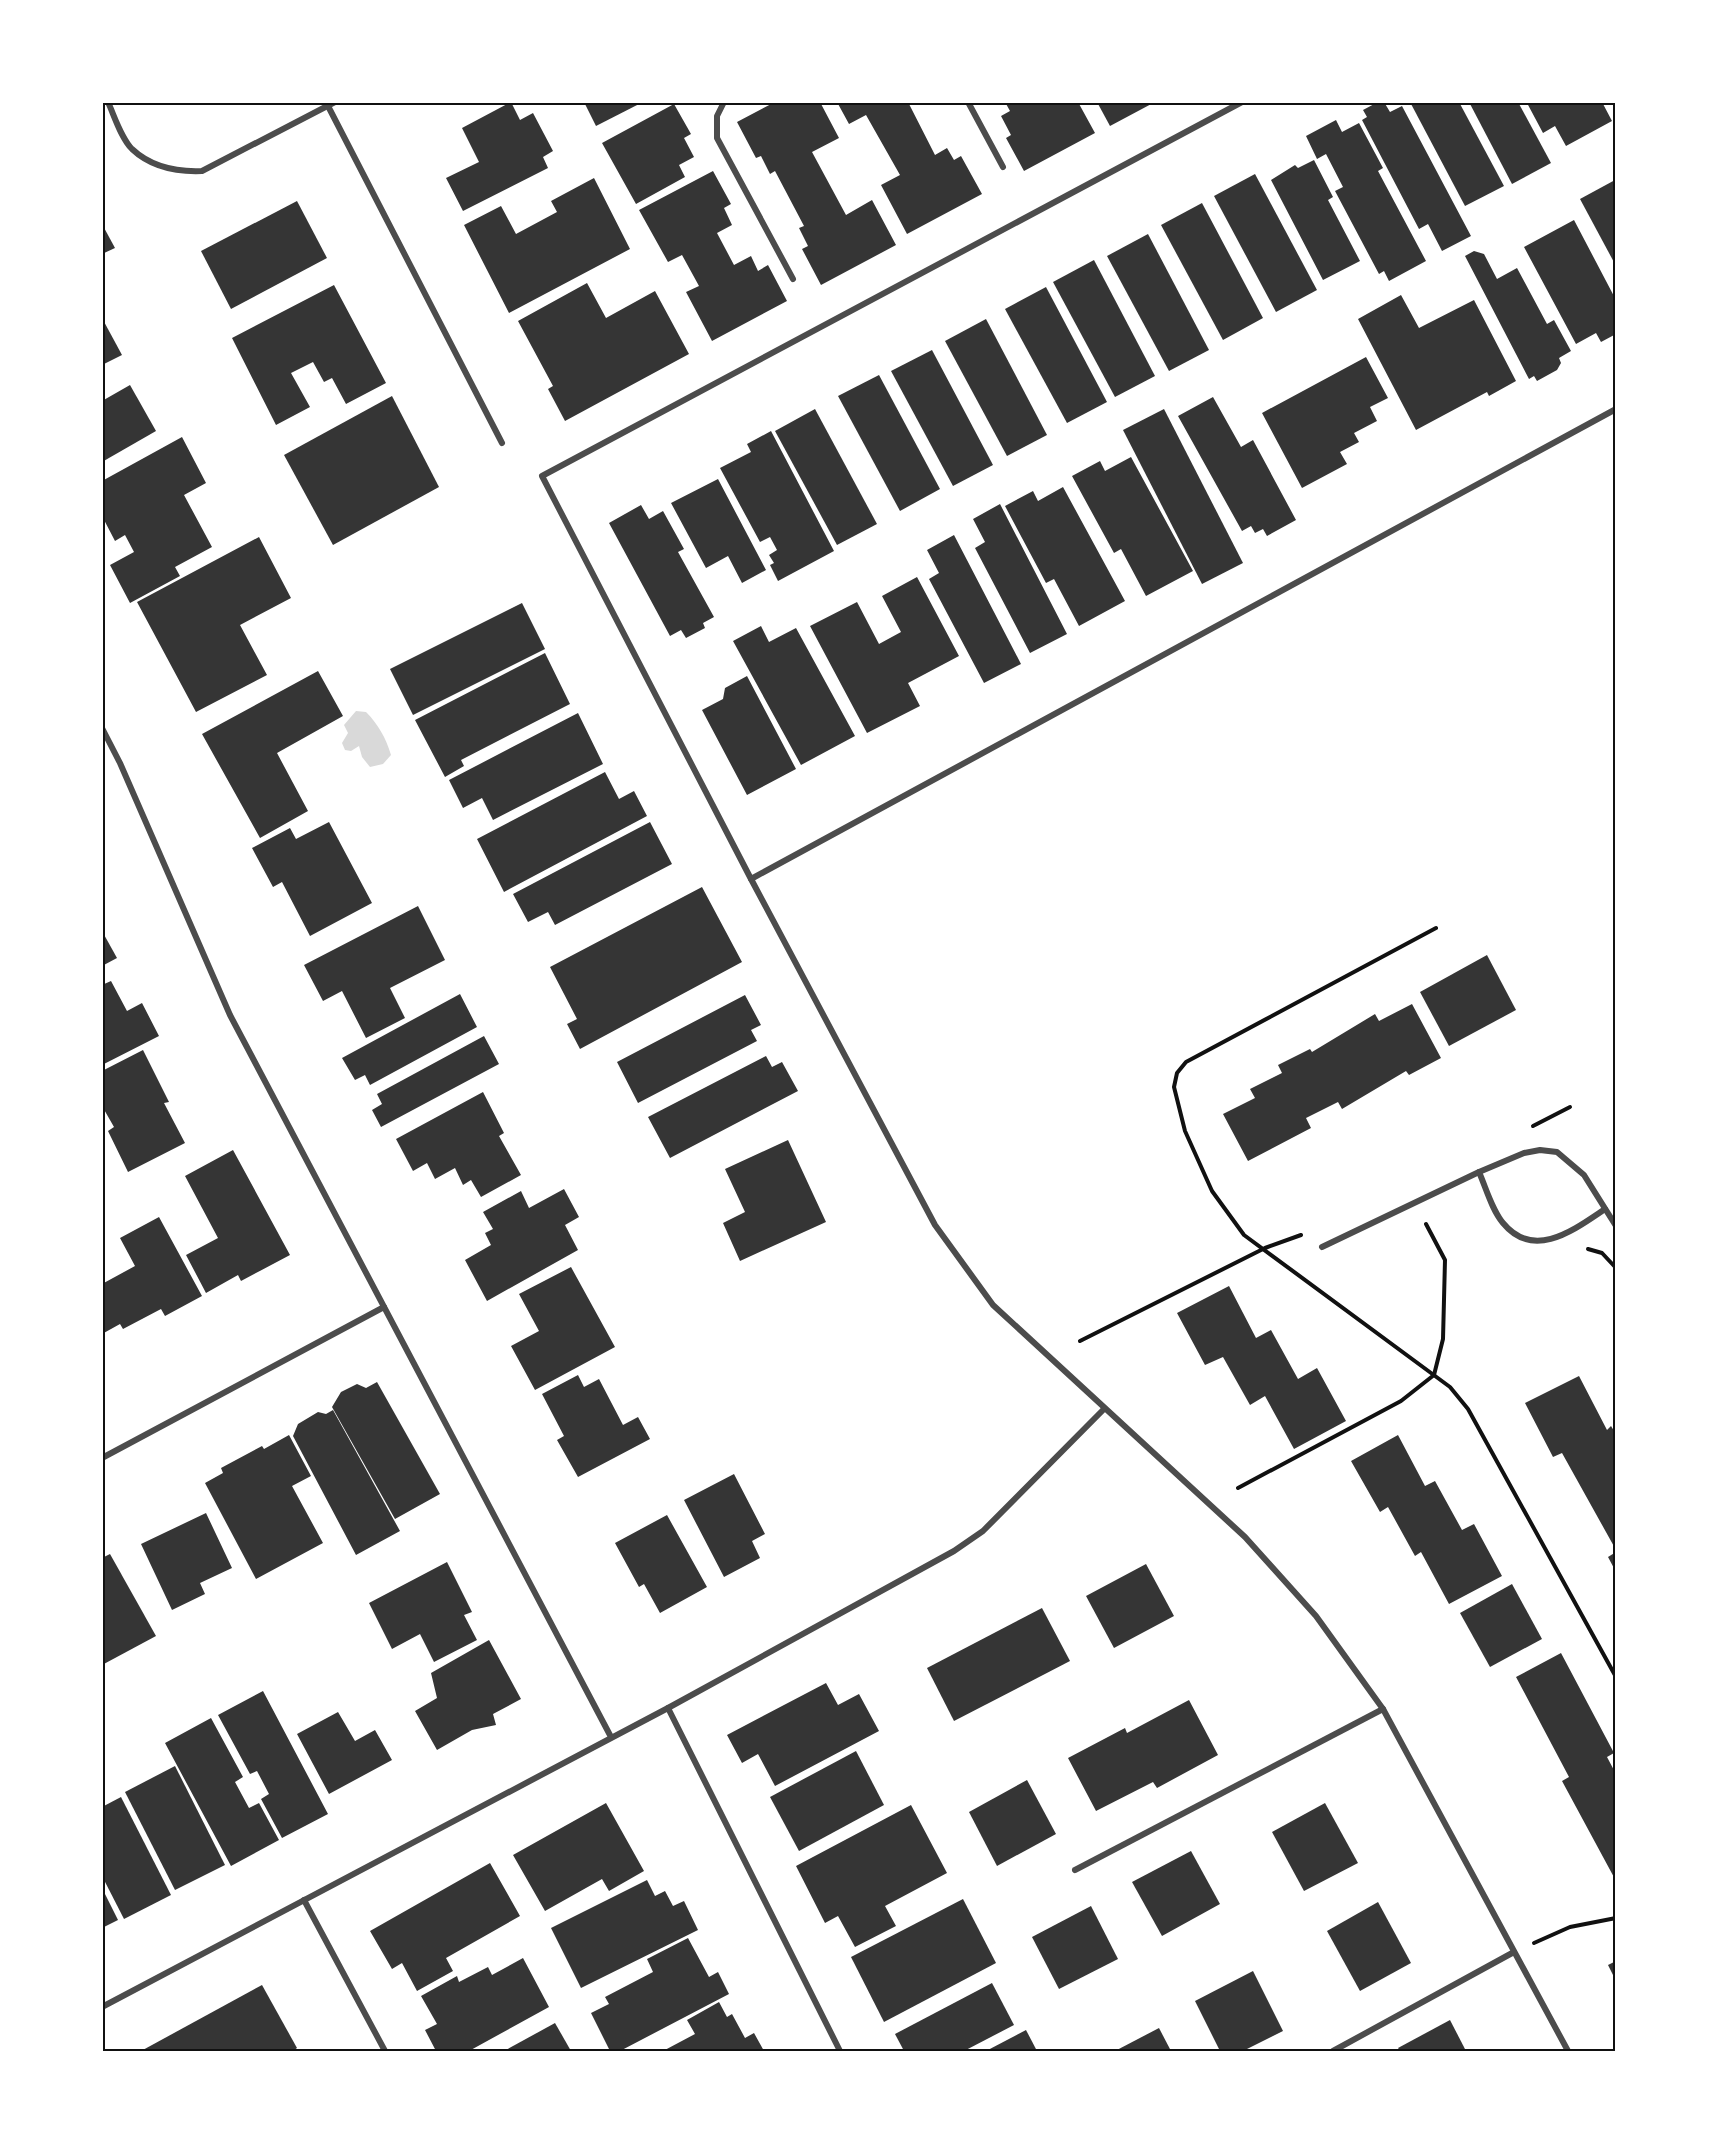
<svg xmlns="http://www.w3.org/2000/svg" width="1718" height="2153" font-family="'Golos Text',sans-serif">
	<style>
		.water { fill: #d9d9d9 }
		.building { fill: #353535 }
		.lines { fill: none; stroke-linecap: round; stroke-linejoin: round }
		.path { stroke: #111; stroke-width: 4 }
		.minor { stroke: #4c4c4c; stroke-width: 6 }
		.neatline { fill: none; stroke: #111; stroke-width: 2 }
	</style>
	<rect width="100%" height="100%" fill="#fff"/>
	<path class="water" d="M356,711L366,712C378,724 386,738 391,755L383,764L370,767L362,757L359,746L351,751L345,750L342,743L348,733L344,725Z"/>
	<g class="building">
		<polygon points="511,102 520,120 533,113 553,151 543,157 548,168 463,211 446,178 479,162 462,128"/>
		<polygon points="584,102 643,102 596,126"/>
		<polygon points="775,102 820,102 839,138 812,152 846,215 872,200 896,245 821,285 802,249 808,246 799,228 804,226 775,171 770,174 761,156 756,158 737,122"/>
		<polygon points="837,102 908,102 935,155 947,148 954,160 961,156 982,194 907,234 881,185 900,175 866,115 849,124"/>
		<polygon points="1005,102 1078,102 1095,133 1024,171 1006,138 1011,135 1001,116 1010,111"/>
		<polygon points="1097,102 1155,102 1110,126"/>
		<polygon points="1378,102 1384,102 1390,112 1402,106 1471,236 1442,251 1428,224 1419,229 1362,120 1367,117 1363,110"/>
		<polygon points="1410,102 1459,102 1504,186 1465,206"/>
		<polygon points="1469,102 1518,102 1551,163 1512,184"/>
		<polygon points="1529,102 1602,102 1612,121 1566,146 1555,126 1543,133 1527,103"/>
		<polygon points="674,104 691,134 684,138 694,157 679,165 685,177 636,204 602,143"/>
		<polygon points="1336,120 1342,132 1359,123 1383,168 1378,171 1426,261 1389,281 1384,271 1379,274 1335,191 1343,187 1326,154 1317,159 1306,136"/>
		<polygon points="1314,160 1333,197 1328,200 1360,261 1323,280 1271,180 1295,165 1298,168"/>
		<polygon points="713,171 731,204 724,208 732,225 717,233 734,265 751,256 758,271 768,265 787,301 712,341 686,292 699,286 682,255 668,262 639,210"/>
		<polygon points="1255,174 1317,290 1276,312 1214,196"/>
		<polygon points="594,178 630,249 509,313 464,225 501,206 516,234 557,212 551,201"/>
		<polygon points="1615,180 1616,182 1616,266 1580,199"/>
		<polygon points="297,201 327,258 231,309 201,251"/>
		<polygon points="1202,203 1263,318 1223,340 1161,225"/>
		<polygon points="1574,220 1616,300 1616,334 1601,342 1596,333 1576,344 1524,247"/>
		<polygon points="102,224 115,248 102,254"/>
		<polygon points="1148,234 1209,350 1169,371 1107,256"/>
		<polygon points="1474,251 1484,254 1497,279 1517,268 1547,324 1554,320 1571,351 1559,358 1561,363 1557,370 1537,381 1534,376 1529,379 1465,256"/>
		<polygon points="1094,260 1155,376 1115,397 1053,282"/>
		<polygon points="587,283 606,318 655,291 689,354 565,421 548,389 553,386 518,321"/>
		<polygon points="334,285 386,383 346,404 332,378 324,382 313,362 291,373 310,407 276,425 232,338"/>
		<polygon points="1046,287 1107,402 1067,423 1005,309"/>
		<polygon points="1401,295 1419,328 1474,300 1516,381 1489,396 1487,392 1416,430 1358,319"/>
		<polygon points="102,318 122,355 102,365"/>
		<polygon points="986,319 1047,435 1007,456 945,341"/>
		<polygon points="932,350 993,465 953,486 891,371"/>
		<polygon points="1366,357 1388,398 1370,407 1377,421 1354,433 1359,442 1340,452 1347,464 1302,488 1262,413"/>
		<polygon points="879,375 940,489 900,511 838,396"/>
		<polygon points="130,385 156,431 102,462 102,401"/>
		<polygon points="392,396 439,487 333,545 284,455"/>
		<polygon points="1213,397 1241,447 1253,440 1296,520 1267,536 1263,529 1255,533 1251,526 1242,531 1178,416"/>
		<polygon points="815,409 877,524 837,545 775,431"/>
		<polygon points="1164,409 1243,563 1202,584 1123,430"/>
		<polygon points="771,431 834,551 778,581 770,565 774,563 769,555 777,550 770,537 760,542 720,468 751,452 747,444"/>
		<polygon points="182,437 206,483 184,495 212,547 175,567 180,576 130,603 110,565 134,552 125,535 115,541 102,516 102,481"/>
		<polygon points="1131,457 1193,571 1146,596 1121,549 1114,553 1072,476 1100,461 1105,471"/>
		<polygon points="718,479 766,570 742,583 728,556 706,568 671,503"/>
		<polygon points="1063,487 1125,601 1079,626 1054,579 1046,583 1005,506 1033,491 1038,501"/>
		<polygon points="1000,504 1067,634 1030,653 975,548 985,542 973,519"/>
		<polygon points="641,505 649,519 663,511 684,549 678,552 714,617 703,623 705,628 686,638 681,630 670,636 609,523"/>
		<polygon points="954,535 1021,664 984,683 929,579 939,573 927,550"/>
		<polygon points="259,537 291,598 240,625 267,675 196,712 137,602"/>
		<polygon points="917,577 959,656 908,683 920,706 867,733 810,626 857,602 879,644 901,632 882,596"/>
		<polygon points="522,603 545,649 413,715 390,669"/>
		<polygon points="761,626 769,642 796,628 855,736 801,765 733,641"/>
		<polygon points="545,653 570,704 461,760 464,766 445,777 415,720"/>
		<polygon points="318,671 343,716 277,753 308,811 260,838 202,734"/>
		<polygon points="747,676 796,769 747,795 702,710 723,699 725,688"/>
		<polygon points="578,713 603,764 493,820 482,798 463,808 449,780"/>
		<polygon points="605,772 619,799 634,791 647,816 504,892 477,839"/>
		<polygon points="329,822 372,903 310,936 282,882 273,887 252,848 290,828 296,839"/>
		<polygon points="650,822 672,864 555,925 548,912 528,922 513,894"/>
		<polygon points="702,887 742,962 580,1049 567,1024 577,1019 550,967"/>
		<polygon points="418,906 445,960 390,988 405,1018 366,1038 342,991 323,1001 304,965"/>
		<polygon points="102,931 117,958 102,966"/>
		<polygon points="1487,955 1516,1010 1449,1046 1420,992"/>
		<polygon points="111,981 127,1011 142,1003 159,1036 102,1065 102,985"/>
		<polygon points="460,994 477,1027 370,1085 365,1075 355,1080 342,1058"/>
		<polygon points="745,995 761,1025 751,1030 757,1041 638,1103 617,1062"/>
		<polygon points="1412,1004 1441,1058 1409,1075 1406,1071 1342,1109 1338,1102 1306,1118 1311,1128 1248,1161 1223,1114 1255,1098 1250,1089 1282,1073 1278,1065 1310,1049 1312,1052 1375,1014 1379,1021"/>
		<polygon points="484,1036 499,1064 381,1127 372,1110 382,1104 377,1094"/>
		<polygon points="143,1050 169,1102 164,1103 185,1143 128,1172 108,1131 114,1127 102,1106 102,1071"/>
		<polygon points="766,1056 772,1067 782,1062 798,1091 670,1158 648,1117"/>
		<polygon points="483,1092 504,1133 499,1136 521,1175 481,1197 471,1180 463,1185 455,1168 435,1179 427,1163 413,1171 396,1139"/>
		<polygon points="788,1140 826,1222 740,1261 723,1223 745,1212 725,1169"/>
		<polygon points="233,1150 290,1255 241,1281 238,1275 206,1293 186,1255 218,1238 185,1176"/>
		<polygon points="564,1189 579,1217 565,1225 578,1250 487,1301 465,1260 491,1245 485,1233 493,1229 483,1212 521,1191 529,1208"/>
		<polygon points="159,1217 202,1296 165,1316 161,1309 123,1329 120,1324 102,1334 102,1284 135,1266 120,1238"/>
		<polygon points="571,1267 615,1347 535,1390 511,1346 539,1331 519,1294"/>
		<polygon points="1229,1286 1256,1338 1271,1330 1298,1379 1317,1368 1346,1421 1294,1449 1265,1396 1250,1405 1223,1357 1205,1365 1177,1313"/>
		<polygon points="578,1375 584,1387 599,1379 623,1425 638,1417 650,1439 578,1477 557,1440 564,1436 542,1394"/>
		<polygon points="1579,1376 1607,1430 1611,1426 1616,1434 1616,1550 1562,1453 1553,1457 1525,1403"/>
		<polygon points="377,1382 440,1494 395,1519 332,1407 341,1392 357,1384 366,1388"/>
		<polygon points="333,1410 400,1531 356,1555 293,1436 298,1424 318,1412 326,1414"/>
		<polygon points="289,1435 311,1476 292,1486 323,1543 256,1579 205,1483 223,1473 221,1468 262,1446 264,1449"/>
		<polygon points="1398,1435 1425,1486 1435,1481 1462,1530 1474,1524 1502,1576 1449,1604 1421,1552 1415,1556 1388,1507 1380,1512 1351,1461"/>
		<polygon points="734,1474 765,1534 752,1541 760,1558 724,1577 684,1500"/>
		<polygon points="206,1513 232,1568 200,1583 205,1594 172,1610 141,1544"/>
		<polygon points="667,1515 707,1587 660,1613 644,1584 639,1587 615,1543"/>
		<polygon points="1616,1552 1616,1572 1608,1557"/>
		<polygon points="110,1554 156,1636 102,1665 102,1558"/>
		<polygon points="447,1562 472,1612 464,1615 477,1640 434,1662 420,1634 392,1649 369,1603"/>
		<polygon points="1146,1564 1174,1616 1114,1648 1086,1596"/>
		<polygon points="1512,1584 1542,1639 1490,1667 1460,1613"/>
		<polygon points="1042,1608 1070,1661 954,1721 927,1668"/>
		<polygon points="489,1640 521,1699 493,1714 496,1725 472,1730 437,1750 415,1711 437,1698 431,1673"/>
		<polygon points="1561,1653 1614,1753 1607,1757 1616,1774 1616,1881 1562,1781 1569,1777 1516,1677"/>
		<polygon points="826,1683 838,1705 859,1694 879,1731 775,1786 758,1754 742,1763 727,1735"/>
		<polygon points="263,1691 328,1814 282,1838 261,1799 269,1794 257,1771 250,1774 218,1715"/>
		<polygon points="1189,1700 1218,1755 1157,1788 1153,1782 1096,1811 1068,1758 1125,1728 1127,1733"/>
		<polygon points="338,1712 355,1741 375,1730 392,1760 329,1794 297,1734"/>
		<polygon points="211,1718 243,1777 235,1782 249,1808 259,1803 279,1840 231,1866 165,1743"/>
		<polygon points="856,1751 884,1805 799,1851 770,1797"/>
		<polygon points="175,1766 225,1865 175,1890 125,1792"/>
		<polygon points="1027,1780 1056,1834 997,1866 969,1812"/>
		<polygon points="121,1797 171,1895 124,1919 102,1876 102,1807"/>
		<polygon points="606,1803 644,1871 609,1891 602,1879 545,1911 513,1855"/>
		<polygon points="1325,1803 1358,1863 1304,1891 1272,1832"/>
		<polygon points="911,1805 947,1873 885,1906 896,1926 855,1947 838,1916 825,1923 796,1866"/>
		<polygon points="1191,1851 1220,1904 1162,1936 1132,1882"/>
		<polygon points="490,1863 520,1916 446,1958 453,1971 417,1991 402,1963 392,1969 370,1931"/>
		<polygon points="647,1880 655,1896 665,1891 673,1906 684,1901 698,1930 581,1988 551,1928"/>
		<polygon points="102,1888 118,1920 102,1928"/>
		<polygon points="963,1899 996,1963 884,2022 851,1957"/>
		<polygon points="1378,1902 1411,1963 1360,1991 1327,1931"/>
		<polygon points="1091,1906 1118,1959 1059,1989 1032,1937"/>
		<polygon points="688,1938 709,1977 718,1972 729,1994 620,2051 610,2051 591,2013 609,2004 605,1997 653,1972 647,1959"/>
		<polygon points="523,1958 549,2007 469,2051 436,2051 425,2030 437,2024 421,1996 457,1976 459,1982 488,1967 492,1975"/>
		<polygon points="1616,1961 1616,1981 1608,1965"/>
		<polygon points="1253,1971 1283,2031 1243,2051 1220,2051 1195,2001"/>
		<polygon points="992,1983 1014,2025 964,2051 904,2051 895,2034"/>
		<polygon points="262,1985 297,2048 293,2051 141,2051"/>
		<polygon points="719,2002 727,2017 732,2014 745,2038 754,2033 764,2051 663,2051 695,2034 687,2020"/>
		<polygon points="1450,2020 1466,2051 1400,2051 1398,2048"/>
		<polygon points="555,2023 571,2051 504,2051"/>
		<polygon points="1159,2028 1171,2051 1115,2051"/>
		<polygon points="1026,2030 1037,2051 986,2051"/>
	</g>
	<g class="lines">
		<g class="path">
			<polyline points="1436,928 1186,1062 1177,1073 1174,1087 1185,1131 1212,1191 1244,1235 1450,1387 1468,1409 1616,1677"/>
			<polyline points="1533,1126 1570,1107"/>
			<polyline points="1588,1249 1602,1253 1616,1268"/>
			<polyline points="1080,1341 1265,1248 1301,1235"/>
			<polyline points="1238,1488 1401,1401 1434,1375 1443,1339 1445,1260 1426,1224"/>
			<polyline points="1534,1943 1570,1927 1616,1918"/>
		</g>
		<g class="minor">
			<path d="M108,102C114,115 121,138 132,149C151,167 177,172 202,171L335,102"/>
			<polyline points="724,102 717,116 717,138 793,279"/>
			<polyline points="968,102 1003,167"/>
			<polyline points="1242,102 542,476 751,879 935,1225 993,1305 1245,1537 1316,1616 1383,1709 1568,2051"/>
			<polyline points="328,106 502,443"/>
			<polyline points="102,728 120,763 230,1015 611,1737"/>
			<polyline points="751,879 1616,409"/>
			<path d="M1479,1172C1486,1188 1492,1210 1503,1223C1534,1261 1575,1229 1605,1209"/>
			<polyline points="1322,1247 1479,1172 1524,1153 1540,1150 1557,1152 1584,1175 1616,1226"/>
			<polyline points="102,1458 384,1307"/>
			<polyline points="668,1708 840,2051"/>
			<polyline points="1075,1870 1383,1709"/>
			<polyline points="304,1900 385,2051"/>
			<polyline points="102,2007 668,1708 954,1551 983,1531 1104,1409"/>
			<polyline points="1333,2051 1514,1952"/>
		</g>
	</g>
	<rect width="1718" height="2153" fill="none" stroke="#ffffff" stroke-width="207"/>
	<rect x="104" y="104" width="1510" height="1946" class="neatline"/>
</svg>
